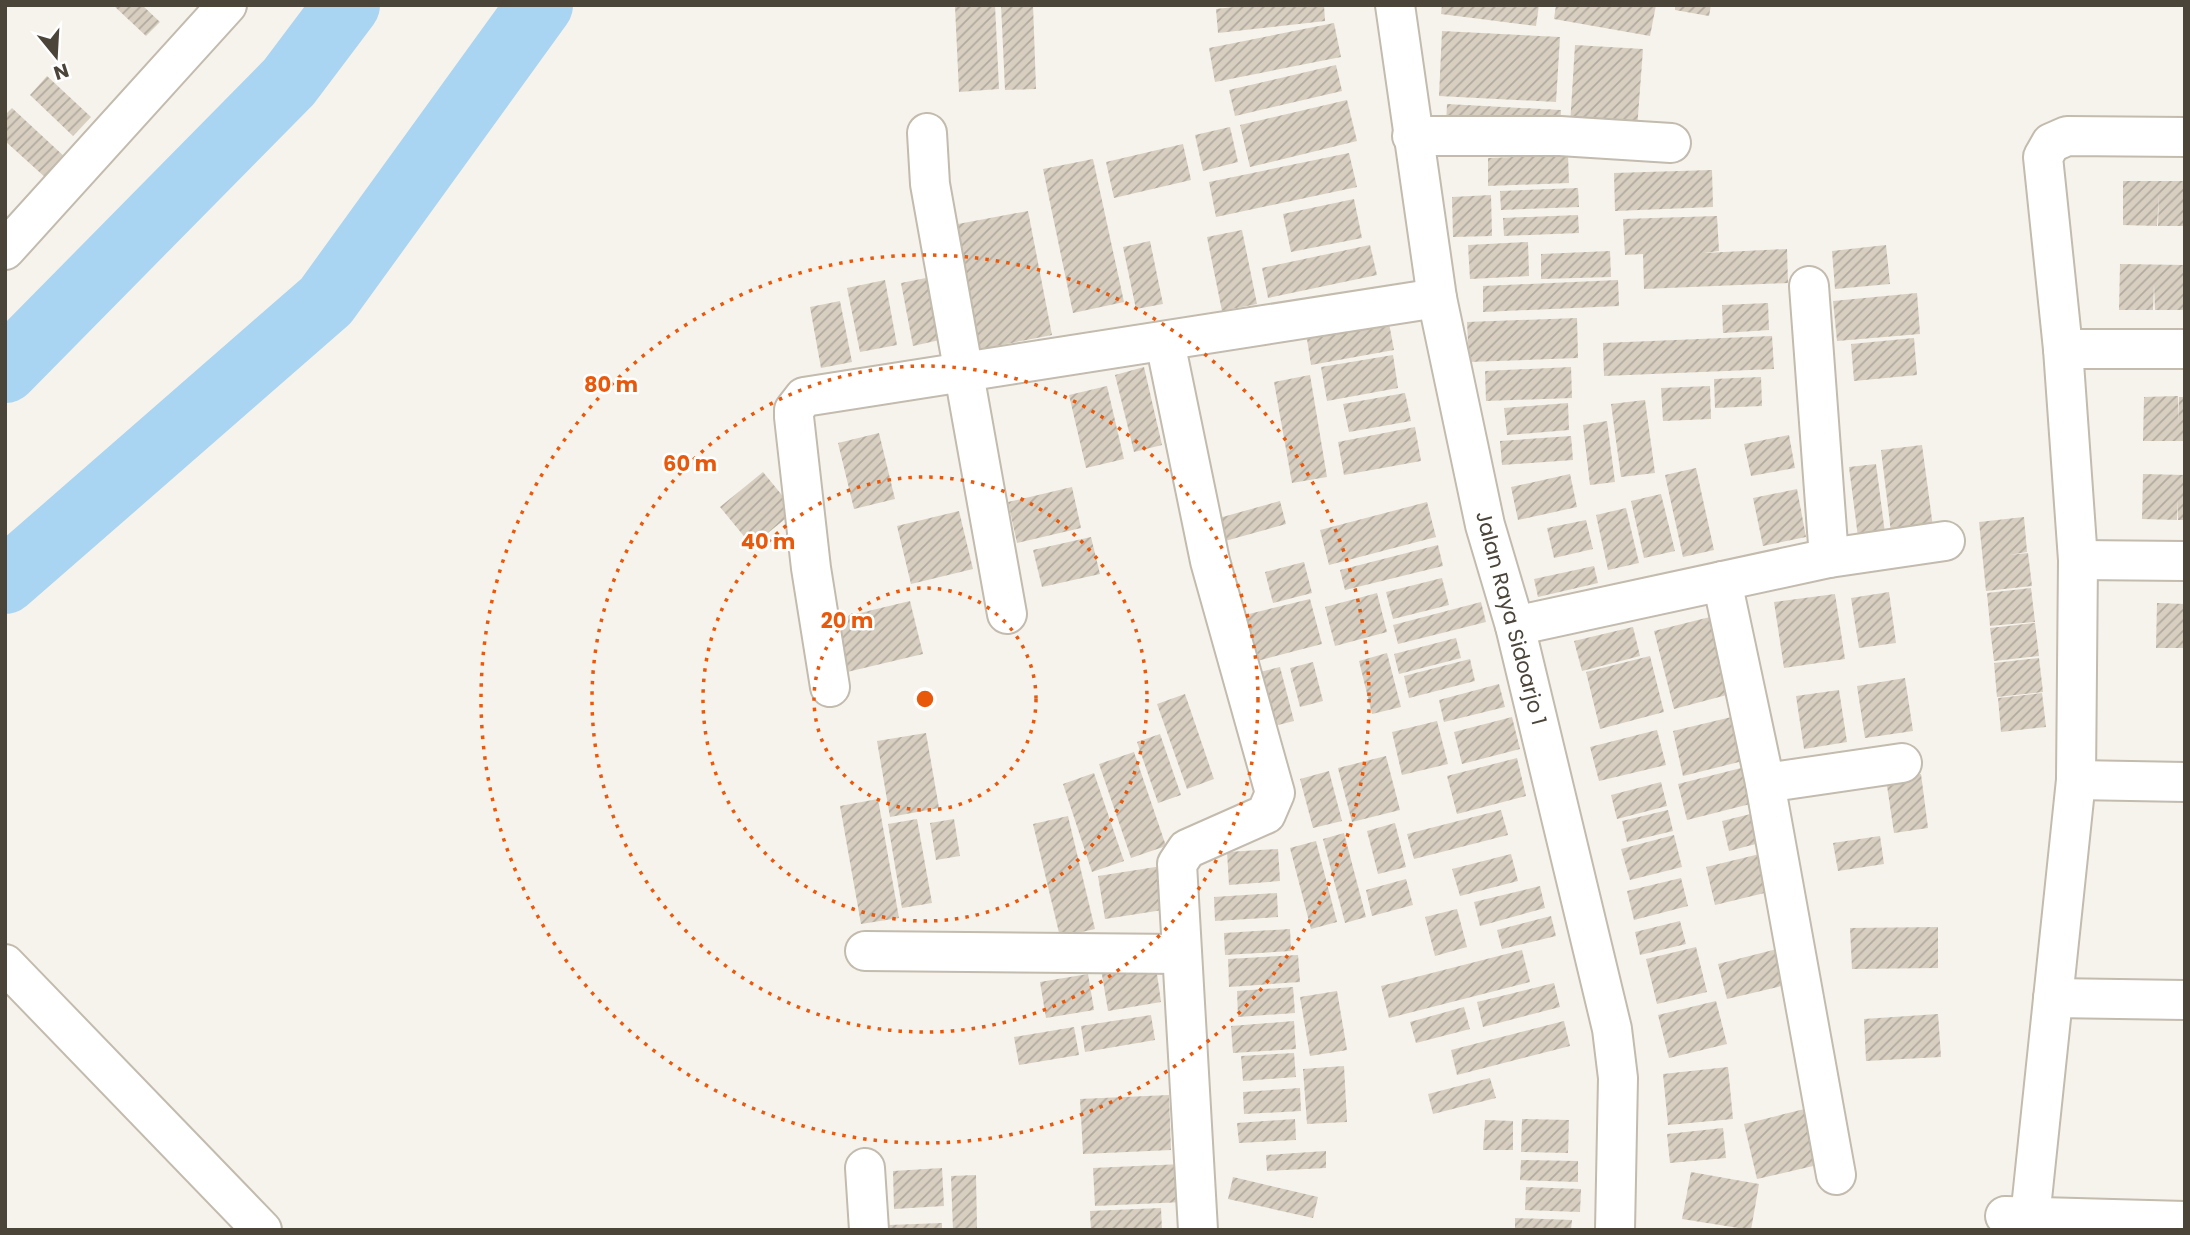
<svg xmlns="http://www.w3.org/2000/svg" width="2190" height="1235" font-family="Poppins,sans-serif">
	<style>
		.lines { fill: none; stroke-linecap: round; stroke-linejoin: round }
		.river { stroke: #a9d4f2; stroke-width: 66 }
		.building { fill: url(#building-hatch) }
		.minor-casing { stroke: #c2bbae; stroke-width: 42 }
		.minor { stroke: #fff; stroke-width: 38 }
		.ring { fill: none; stroke: #e8590c; stroke-width: 3.5; stroke-dasharray: 3.5 7 }
		.labels { text-anchor: middle; stroke-width: 5; stroke-linejoin: round; paint-order: stroke }
		.street-label { font-size: 21px; fill: #4b4439; stroke: #fff }
		.centre { fill: #e8590c; stroke: #fff; stroke-width: 3.5 }
		.ring-label { font-size: 21px; text-anchor: middle; font-weight: bold; fill: #e8590c; stroke: #fff; stroke-width: 5; stroke-linejoin: round; paint-order: stroke }
	</style>
	<defs>
		<pattern id="building-hatch" width="6" height="6" patternUnits="userSpaceOnUse" patternTransform="scale(1.75)"><rect width="6" height="6" fill="#d8cfc1"/><path d="M-1 1l2-2M0 6l6-6M5 7l2-2" fill="none" stroke="#b1aa9e"/></pattern>
	</defs>
	<rect width="100%" height="100%" fill="#f6f3ec"/>
	<g class="lines">
		<g class="river">
			<polyline points="5,370 289,82 347,5"/>
			<polyline points="5,581 326,301 540,5"/>
		</g>
	</g>
	<g class="building">
		<polygon points="113,5 142,5 160,22 146,36"/>
		<polygon points="995,5 999,89 959,92 955,6"/>
		<polygon points="1001,5 1033,5 1036,89 1005,90"/>
		<polygon points="1252,5 1324,5 1325,21 1218,33 1216,9"/>
		<polygon points="1442,5 1539,5 1536,26 1441,14"/>
		<polygon points="1556,5 1656,5 1650,36 1554,19"/>
		<polygon points="1675,5 1711,5 1709,16 1675,10"/>
		<polygon points="1334,23 1341,57 1215,82 1209,48"/>
		<polygon points="1442,31 1560,37 1556,102 1439,96"/>
		<polygon points="1575,45 1643,49 1637,129 1570,125"/>
		<polygon points="1336,65 1342,91 1235,116 1229,90"/>
		<polygon points="47,76 91,117 73,136 30,95"/>
		<polygon points="1347,100 1357,141 1250,167 1240,125"/>
		<polygon points="1447,104 1561,110 1560,131 1446,125"/>
		<polygon points="12,108 66,158 47,179 5,141 5,115"/>
		<polygon points="1230,127 1238,162 1203,171 1195,135"/>
		<polygon points="1183,144 1191,180 1114,198 1106,162"/>
		<polygon points="1349,153 1357,187 1216,217 1209,182"/>
		<polygon points="1568,155 1569,183 1488,186 1488,158"/>
		<polygon points="1093,159 1124,302 1073,313 1043,169"/>
		<polygon points="1712,170 1713,207 1615,211 1614,173"/>
		<polygon points="2123,181 2185,181 2185,226 2158,226 2159,194 2157,226 2123,225"/>
		<polygon points="1578,188 1579,207 1501,210 1500,191"/>
		<polygon points="1491,195 1492,236 1453,237 1452,197"/>
		<polygon points="1354,199 1362,238 1291,252 1283,214"/>
		<polygon points="1028,211 1052,335 966,352 942,227"/>
		<polygon points="1578,215 1579,233 1504,236 1503,218"/>
		<polygon points="1717,216 1719,251 1704,253 1787,249 1788,283 1644,289 1643,254 1625,255 1623,219"/>
		<polygon points="1242,230 1257,304 1222,311 1207,237"/>
		<polygon points="1150,241 1163,304 1136,309 1123,247"/>
		<polygon points="1528,242 1529,276 1470,279 1468,245"/>
		<polygon points="1370,245 1377,275 1268,298 1262,268"/>
		<polygon points="1886,245 1890,284 1835,289 1832,251"/>
		<polygon points="1610,251 1611,277 1541,279 1541,254"/>
		<polygon points="2120,264 2185,265 2185,310 2155,310 2154,284 2153,310 2119,310"/>
		<polygon points="931,277 944,339 913,346 901,283"/>
		<polygon points="885,280 897,345 860,352 847,288"/>
		<polygon points="1618,280 1619,306 1483,312 1483,286"/>
		<polygon points="1917,293 1920,334 1837,341 1833,301"/>
		<polygon points="840,301 852,362 821,368 810,307"/>
		<polygon points="1768,303 1769,330 1723,333 1722,305"/>
		<polygon points="1388,318 1394,350 1311,365 1306,333"/>
		<polygon points="1577,318 1578,358 1469,362 1467,322"/>
		<polygon points="1772,336 1774,369 1604,376 1603,343"/>
		<polygon points="1914,338 1917,375 1854,381 1851,344"/>
		<polygon points="1393,355 1398,388 1327,401 1321,367"/>
		<polygon points="1144,367 1162,445 1134,452 1115,375"/>
		<polygon points="1571,367 1572,398 1486,401 1485,371"/>
		<polygon points="1310,375 1327,477 1292,483 1274,382"/>
		<polygon points="1761,377 1762,406 1715,408 1714,379"/>
		<polygon points="1107,386 1124,459 1086,468 1069,395"/>
		<polygon points="1710,386 1711,419 1663,421 1661,388"/>
		<polygon points="1405,393 1411,421 1349,432 1343,404"/>
		<polygon points="2178,396 2178,422 2179,397 2185,397 2185,441 2143,441 2144,397"/>
		<polygon points="1645,400 1655,473 1621,477 1611,404"/>
		<polygon points="1568,403 1569,430 1507,435 1504,408"/>
		<polygon points="1607,421 1615,482 1590,485 1583,425"/>
		<polygon points="1415,427 1421,461 1344,475 1338,442"/>
		<polygon points="879,433 895,499 854,509 838,443"/>
		<polygon points="1789,435 1795,468 1751,476 1744,444"/>
		<polygon points="1571,436 1573,460 1502,465 1500,441"/>
		<polygon points="1922,445 1933,527 1891,532 1881,450"/>
		<polygon points="1876,464 1885,533 1858,537 1849,467"/>
		<polygon points="1696,468 1714,550 1683,557 1665,475"/>
		<polygon points="763,472 795,511 752,546 720,507"/>
		<polygon points="1570,474 1577,507 1518,520 1511,487"/>
		<polygon points="2143,474 2185,475 2185,520 2178,520 2177,499 2177,520 2142,519"/>
		<polygon points="1072,487 1081,528 1017,543 1008,502"/>
		<polygon points="1797,489 1806,537 1763,546 1753,498"/>
		<polygon points="1661,494 1675,551 1644,558 1631,501"/>
		<polygon points="1280,501 1286,524 1225,541 1219,518"/>
		<polygon points="1427,502 1436,537 1329,565 1320,530"/>
		<polygon points="1626,508 1639,563 1608,570 1596,515"/>
		<polygon points="959,511 973,569 911,584 897,526"/>
		<polygon points="2024,517 2027,552 2009,555 2028,553 2032,586 1986,591 1979,522"/>
		<polygon points="1586,520 1593,549 1554,558 1547,528"/>
		<polygon points="1091,537 1100,574 1042,587 1033,550"/>
		<polygon points="1438,545 1443,566 1345,590 1340,570"/>
		<polygon points="1304,562 1312,593 1273,603 1265,572"/>
		<polygon points="1594,566 1598,583 1538,597 1534,579"/>
		<polygon points="1442,578 1449,605 1393,619 1386,592"/>
		<polygon points="2031,588 2035,622 1990,626 1987,593"/>
		<polygon points="1889,592 1896,643 1859,648 1851,598"/>
		<polygon points="1377,593 1387,632 1335,646 1325,607"/>
		<polygon points="1835,594 1845,659 1784,668 1774,602"/>
		<polygon points="1310,599 1322,644 1257,661 1245,615"/>
		<polygon points="910,601 923,654 847,672 835,619"/>
		<polygon points="1481,602 1486,622 1398,644 1393,625"/>
		<polygon points="2157,603 2185,604 2185,648 2156,648"/>
		<polygon points="1718,615 1738,692 1674,709 1654,631"/>
		<polygon points="2035,623 2039,656 1994,661 1990,628"/>
		<polygon points="1633,627 1640,656 1582,671 1574,641"/>
		<polygon points="1456,638 1461,658 1399,674 1394,654"/>
		<polygon points="1387,653 1401,707 1372,714 1359,661"/>
		<polygon points="1650,656 1664,712 1600,729 1586,672"/>
		<polygon points="2039,658 2043,692 1997,697 1994,663"/>
		<polygon points="1470,659 1475,681 1409,698 1404,676"/>
		<polygon points="1313,662 1323,701 1300,707 1290,668"/>
		<polygon points="1280,667 1294,721 1274,726 1260,672"/>
		<polygon points="1905,678 1913,731 1865,738 1857,686"/>
		<polygon points="1499,684 1505,707 1444,722 1439,700"/>
		<polygon points="1839,690 1847,742 1804,749 1796,696"/>
		<polygon points="2042,693 2046,727 2001,732 1998,698"/>
		<polygon points="1185,694 1214,779 1187,789 1157,704"/>
		<polygon points="1740,715 1751,759 1683,776 1673,731"/>
		<polygon points="1512,717 1520,749 1462,764 1454,732"/>
		<polygon points="1437,721 1448,764 1402,775 1392,732"/>
		<polygon points="1657,730 1666,765 1599,781 1590,747"/>
		<polygon points="926,733 939,808 890,817 877,741"/>
		<polygon points="1160,734 1181,795 1158,803 1137,742"/>
		<polygon points="1134,752 1166,846 1131,858 1099,764"/>
		<polygon points="1386,756 1400,810 1352,822 1338,768"/>
		<polygon points="1517,758 1526,796 1457,814 1447,776"/>
		<polygon points="1757,764 1766,800 1687,820 1678,784"/>
		<polygon points="1329,771 1342,821 1313,828 1300,779"/>
		<polygon points="1094,773 1124,861 1092,872 1063,784"/>
		<polygon points="1921,774 1928,828 1894,833 1886,779"/>
		<polygon points="1661,782 1667,806 1617,819 1611,795"/>
		<polygon points="878,799 899,918 861,924 840,806"/>
		<polygon points="1501,810 1508,835 1414,859 1407,834"/>
		<polygon points="1668,810 1673,831 1627,842 1622,821"/>
		<polygon points="1763,811 1771,840 1729,851 1722,821"/>
		<polygon points="1068,816 1095,929 1060,937 1033,824"/>
		<polygon points="917,819 932,903 902,908 888,824"/>
		<polygon points="954,819 960,856 936,860 930,823"/>
		<polygon points="1395,823 1406,867 1378,874 1367,831"/>
		<polygon points="1344,833 1366,917 1345,923 1323,839"/>
		<polygon points="1674,835 1682,867 1630,880 1621,849"/>
		<polygon points="1880,836 1884,864 1838,871 1833,843"/>
		<polygon points="1316,841 1337,922 1311,929 1290,848"/>
		<polygon points="1278,849 1280,881 1229,885 1227,852"/>
		<polygon points="1768,852 1777,890 1715,905 1706,867"/>
		<polygon points="1511,854 1518,881 1460,896 1452,869"/>
		<polygon points="1162,866 1169,909 1105,919 1098,876"/>
		<polygon points="1681,878 1688,906 1634,920 1627,891"/>
		<polygon points="1406,879 1413,905 1372,916 1366,890"/>
		<polygon points="1540,886 1545,908 1480,926 1474,902"/>
		<polygon points="1277,893 1278,917 1215,921 1214,897"/>
		<polygon points="1457,909 1467,947 1435,956 1425,917"/>
		<polygon points="1551,916 1556,936 1502,949 1497,930"/>
		<polygon points="1680,921 1686,944 1640,955 1635,932"/>
		<polygon points="1938,927 1938,968 1852,969 1850,928"/>
		<polygon points="1290,929 1291,951 1225,955 1224,933"/>
		<polygon points="1696,947 1707,992 1657,1004 1646,959"/>
		<polygon points="1781,948 1790,984 1727,999 1718,964"/>
		<polygon points="1522,950 1530,982 1389,1018 1381,986"/>
		<polygon points="1298,955 1300,982 1229,987 1228,959"/>
		<polygon points="1155,960 1161,1002 1108,1011 1101,969"/>
		<polygon points="1088,974 1094,1010 1046,1018 1040,982"/>
		<polygon points="1554,983 1560,1007 1483,1027 1477,1002"/>
		<polygon points="1293,987 1295,1013 1238,1017 1237,991"/>
		<polygon points="1337,991 1347,1050 1310,1056 1300,997"/>
		<polygon points="1716,1001 1727,1044 1669,1058 1658,1015"/>
		<polygon points="1464,1007 1470,1029 1416,1043 1410,1022"/>
		<polygon points="1938,1014 1941,1057 1866,1061 1864,1019"/>
		<polygon points="1151,1015 1155,1040 1085,1052 1081,1026"/>
		<polygon points="1294,1021 1296,1049 1233,1053 1231,1026"/>
		<polygon points="1564,1021 1570,1046 1457,1075 1451,1050"/>
		<polygon points="1074,1027 1079,1055 1019,1065 1014,1037"/>
		<polygon points="1294,1053 1296,1077 1243,1081 1241,1056"/>
		<polygon points="1344,1066 1347,1122 1307,1124 1303,1069"/>
		<polygon points="1728,1067 1733,1119 1668,1125 1663,1074"/>
		<polygon points="1490,1078 1496,1098 1433,1114 1428,1094"/>
		<polygon points="1300,1088 1301,1111 1244,1114 1243,1092"/>
		<polygon points="1169,1095 1171,1150 1083,1154 1080,1099"/>
		<polygon points="1813,1107 1826,1163 1757,1179 1744,1124"/>
		<polygon points="1295,1119 1296,1140 1239,1143 1237,1123"/>
		<polygon points="1522,1119 1569,1120 1568,1153 1521,1152"/>
		<polygon points="1485,1120 1513,1121 1513,1150 1483,1150"/>
		<polygon points="1723,1128 1726,1158 1670,1163 1667,1134"/>
		<polygon points="1326,1151 1326,1168 1267,1171 1266,1155"/>
		<polygon points="1521,1160 1578,1161 1578,1182 1520,1180"/>
		<polygon points="1182,1164 1184,1202 1095,1206 1093,1168"/>
		<polygon points="942,1168 944,1206 894,1209 893,1171"/>
		<polygon points="1691,1172 1759,1184 1751,1230 1682,1219"/>
		<polygon points="976,1175 977,1230 953,1230 951,1176"/>
		<polygon points="1233,1177 1318,1197 1313,1218 1228,1199"/>
		<polygon points="1526,1187 1581,1189 1580,1212 1525,1210"/>
		<polygon points="1161,1208 1162,1230 1091,1230 1090,1211"/>
		<polygon points="1515,1218 1572,1220 1571,1230 1515,1230"/>
		<polygon points="942,1223 942,1230 890,1230 889,1225"/>
	</g>
	<g class="lines">
		<g class="minor-casing">
			<g id="minor">
				<polyline points="1395,5 1437,298 1485,525 1515,626 1612,1029 1618,1078 1615,1230"/>
				<polyline points="927,133 930,184 1007,614"/>
				<polyline points="1412,136 1560,136 1671,143"/>
				<polyline points="5,250 227,5"/>
				<polyline points="1809,286 1829,558"/>
				<polyline points="1165,342 1210,561 1275,793 1266,814 1187,849 1177,864 1198,1230"/>
				<polyline points="2063,349 2185,349"/>
				<polyline points="2078,560 2185,561"/>
				<polyline points="1722,581 1765,783 1836,1175"/>
				<polyline points="1515,626 1829,558 1945,541"/>
				<polyline points="830,687 811,568 794,417 794,410 804,397 1437,298"/>
				<polyline points="2076,780 2185,782"/>
				<polyline points="1765,783 1902,763"/>
				<polyline points="865,951 1182,954"/>
				<polyline points="5,964 262,1230"/>
				<polyline points="2053,998 2185,1000"/>
				<polyline points="865,1168 869,1230"/>
				<polyline points="2005,1216 2185,1221"/>
				<polyline points="2030,1218 2076,780 2078,560 2063,349 2043,157 2051,143 2067,136 2185,137"/>
			</g>
		</g>
		<use href="#minor" class="minor"/>
	</g>
	<g class="ring">
		<circle cx="925" cy="699" r="111"/>
		<circle cx="925" cy="699" r="222"/>
		<circle cx="925" cy="699" r="333"/>
		<circle cx="925" cy="699" r="444"/>
	</g>
	<g class="labels">
		<g class="street-label">
			<text transform="translate(1511 618) rotate(75)" y="7">Jalan Raya Sidoarjo 1</text>
		</g>
	</g>
	<circle cx="925" cy="699" r="10" class="centre"/>
	<g class="ring-label">
		<text x="611" y="392">80 m</text>
		<text x="690" y="471">60 m</text>
		<text x="768" y="549">40 m</text>
		<text x="847" y="628">20 m</text>
	</g>
	<rect width="2190" height="1235" fill="none" stroke="#4b4439" stroke-width="14"/>
	<g transform="translate(56 56) rotate(162)" stroke="#ffffff" stroke-width="5" paint-order="stroke">
	<path d="M0-5L12 26L0 18L-12 26Z" fill="#4b4439"/>
	<text y="-10" font-size="19" font-weight="bold" text-anchor="middle" fill="#4b4439">N</text>
	</g>
</svg>
